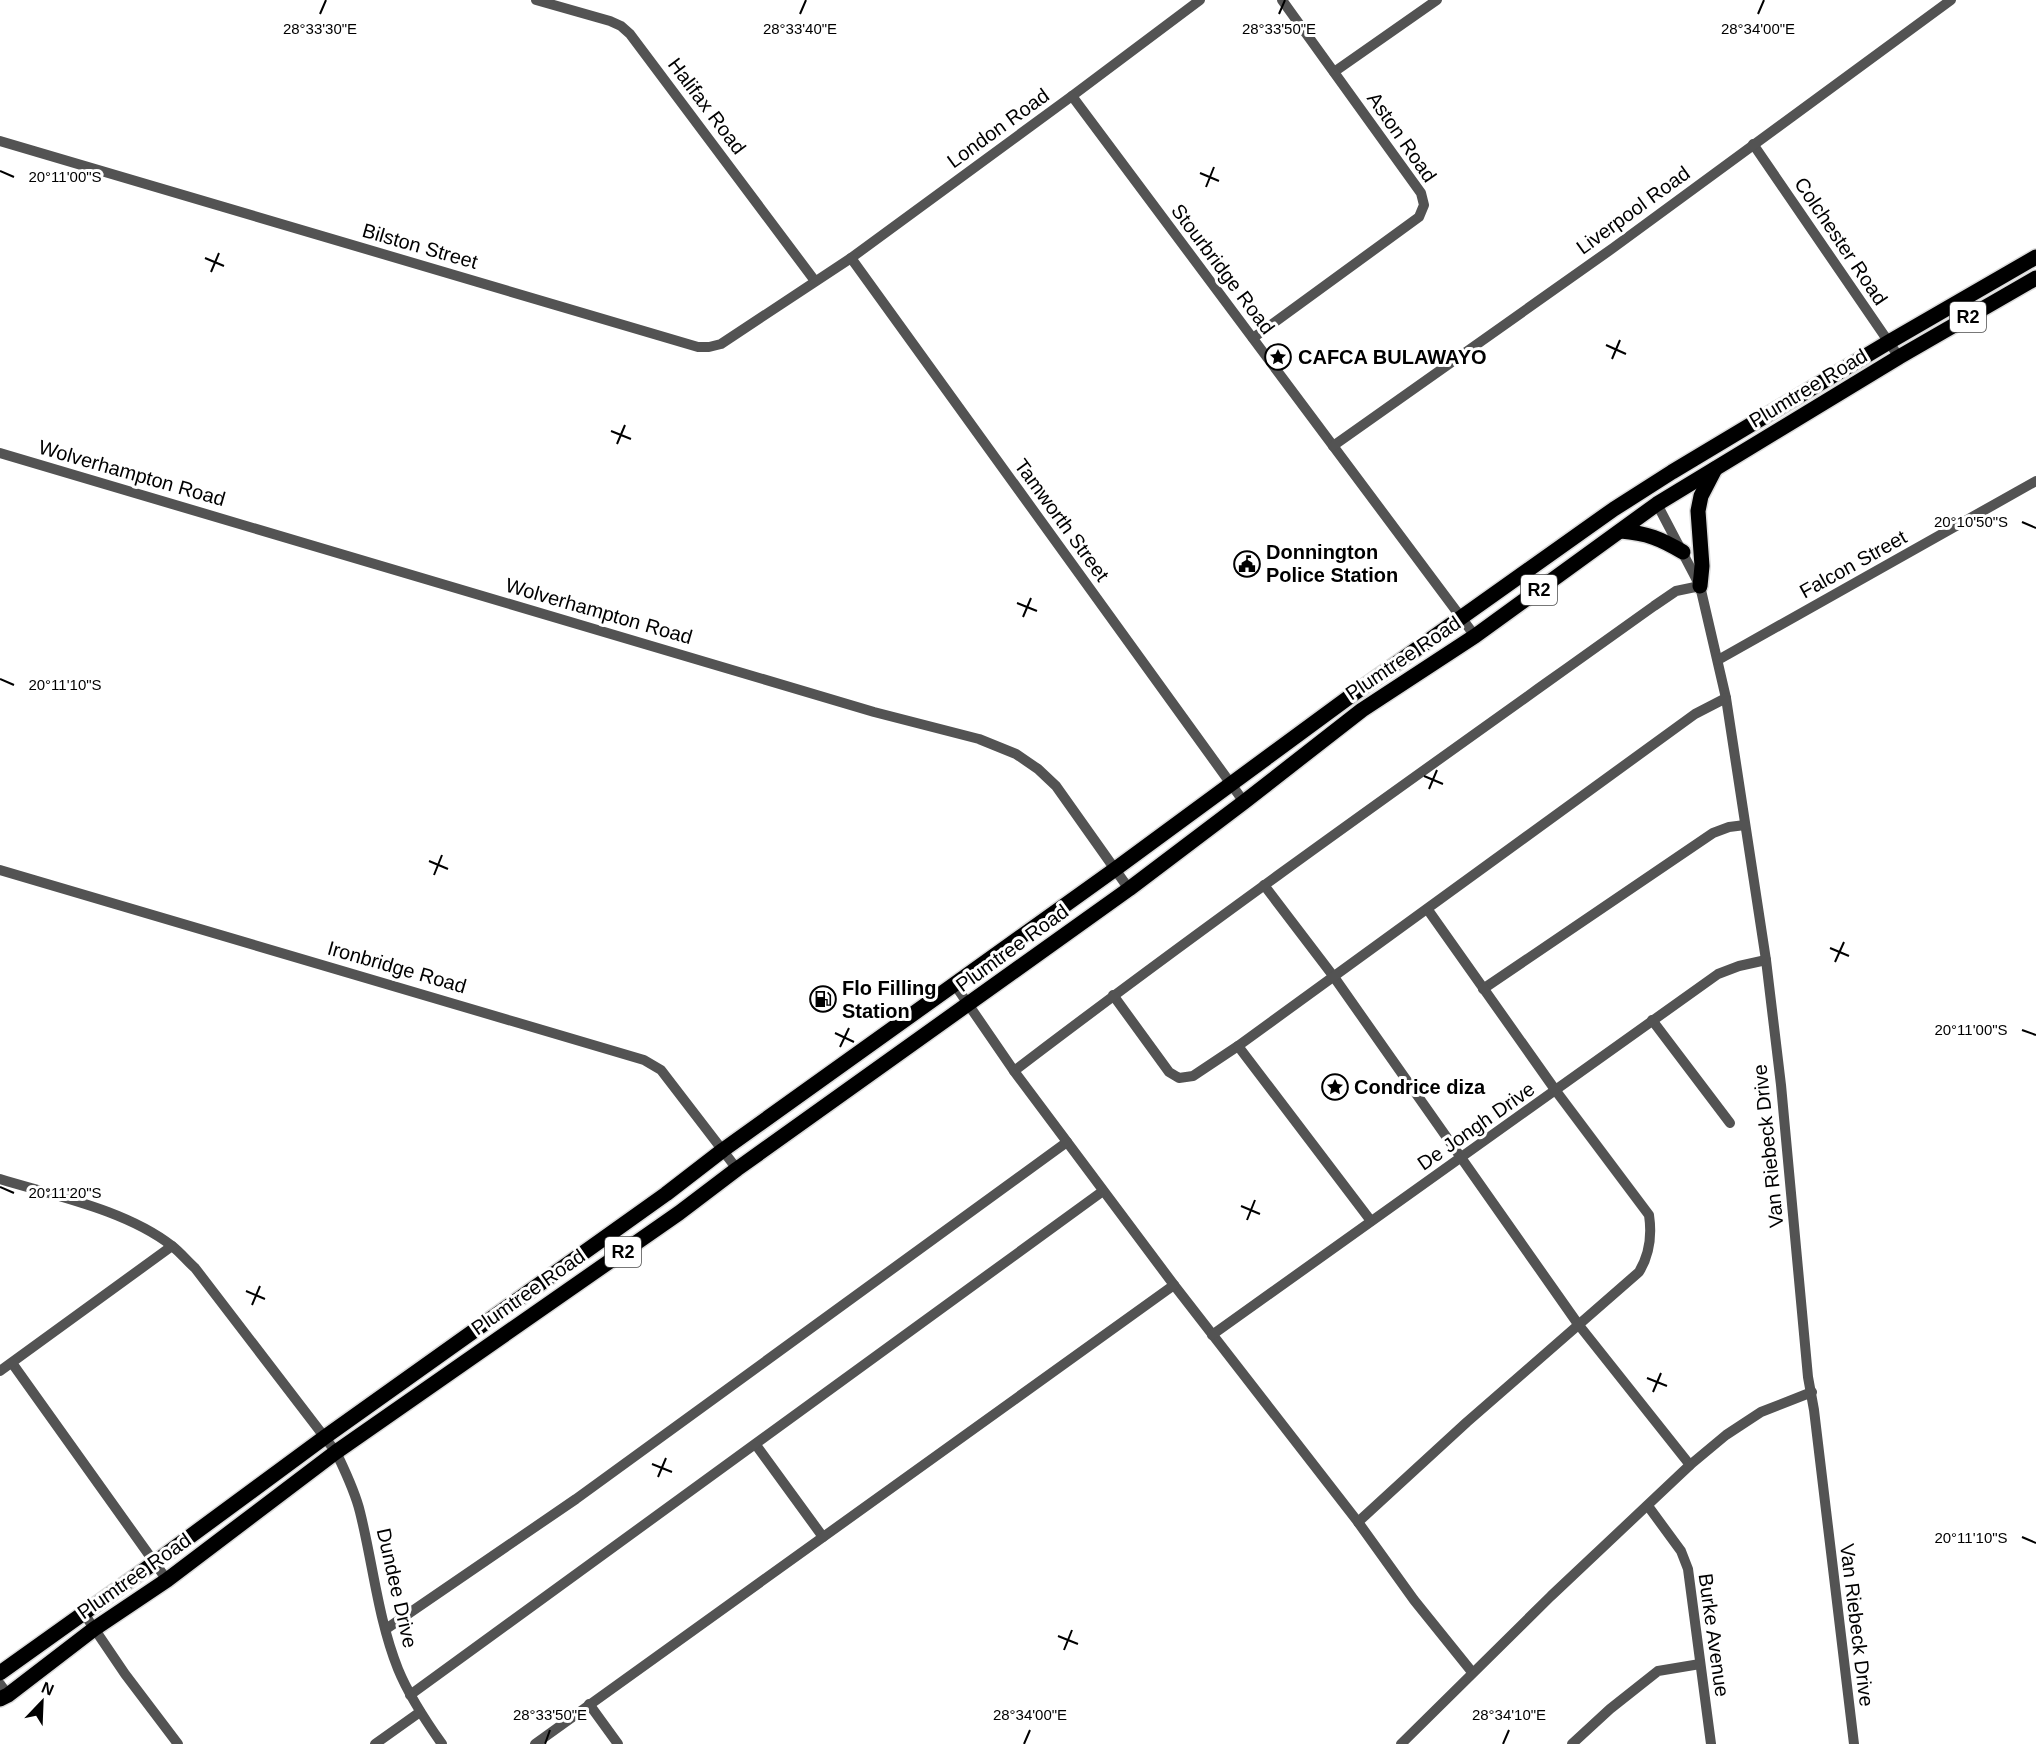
<svg xmlns="http://www.w3.org/2000/svg" width="2036" height="1744" font-family="Helvetica,sans-serif">
	<style>
		.lines { fill: none; stroke-linecap: round; stroke-linejoin: round }
		.highway-casing { stroke: #dbdbdb; stroke-width: 18 }
		.minor { stroke: #535353; stroke-width: 10 }
		.highway { stroke: #000; stroke-width: 15 }
		.ticks { fill: none; stroke: #000; stroke-width: 2 }
		.labels { text-anchor: middle; stroke-width: 6; stroke-linejoin: round; paint-order: stroke }
		.shield { fill: #fff; stroke: #4c4c4c; stroke-width: 1.5 }
		.shield-label { font-size: 18px; font-weight: bold; fill: #000 }
		.street-label { font-size: 20px; fill: #000; stroke: #fff }
		.poi-label { font-size: 20px; font-weight: bold; fill: #000; stroke: #fff; text-anchor: start }
		.ticks-label { font-size: 15px; text-anchor: middle; fill: #000; stroke: #fff; stroke-width: 6; stroke-linejoin: round; paint-order: stroke }
	</style>
	<rect width="100%" height="100%" fill="#fff"/>
	<g class="lines">
		<g class="highway-casing">
			<g id="highway">
				<path d="M1621,531C1647,533 1661,539 1683,552"/>
				<polyline points="1700,586 1702,566 1698,511 1701,496 1715,469"/>
				<polyline points="0,1673 154,1563 325,1437 666,1194 723,1150 1114,870 1352,695 1614,509 1672,472 1889,342 2036,257"/>
				<polyline points="0,1699 8,1695 94,1629 167,1580 336,1452 679,1213 737,1169 1129,889 1244,802 1362,710 1475,636 1657,504 1899,357 2036,278"/>
			</g>
		</g>
		<g class="minor">
			<polyline points="536,0 610,21 621,26 630,34 815,281"/>
			<polyline points="1334,72 1437,0"/>
			<polyline points="1072,96 1475,636"/>
			<polyline points="0,141 698,347 709,347 721,344 851,258 1072,96 1200,0"/>
			<polyline points="1753,144 1899,357"/>
			<polyline points="851,258 1244,802"/>
			<polyline points="1253,338 1419,217 1424,205 1421,193 1282,0"/>
			<polyline points="1333,446 1613,248 1951,0"/>
			<polyline points="0,453 874,712 979,739 1016,754 1038,769 1056,786 1129,889"/>
			<polyline points="1657,504 1700,586 1726,698 1766,960 1781,1085 1808,1377 1814,1410 1854,1744"/>
			<polyline points="1718,660 2036,481"/>
			<polyline points="0,870 644,1060 661,1070 737,1169"/>
			<polyline points="1264,885 1334,977 1578,1324 1690,1465"/>
			<polyline points="955,985 1014,1071 1174,1285 1358,1522 1414,1600 1472,1672"/>
			<polyline points="1483,989 1713,833 1729,827 1745,825"/>
			<polyline points="1113,995 1169,1072 1179,1078 1193,1076 1238,1046 1695,714 1726,698"/>
			<polyline points="1652,1020 1730,1123"/>
			<polyline points="1238,1046 1371,1221"/>
			<path d="M1014,1071C1224,911 1440,759 1654,606L1676,591L1700,586"/>
			<path d="M0,1179C55,1196 126,1210 172,1246C180,1252 187,1261 195,1268L336,1452C345,1471 355,1491 360,1512C373,1564 378,1619 398,1669C409,1696 425,1720 442,1744"/>
			<polyline points="1212,1335 1718,974 1739,966 1766,960"/>
			<polyline points="12,1363 167,1580"/>
			<polyline points="0,1371 172,1246"/>
			<polyline points="756,1445 823,1537"/>
			<polyline points="1648,1506 1681,1551 1688,1569 1711,1744"/>
			<path d="M1358,1522L1467,1422L1639,1272C1650,1254 1652,1235 1649,1215L1556,1091L1428,910"/>
			<polyline points="83,1612 125,1674 178,1744"/>
			<polyline points="386,1629 576,1499 1067,1142"/>
			<polyline points="0,1684 8,1695"/>
			<polyline points="410,1695 1103,1191"/>
			<polyline points="589,1704 618,1744"/>
			<polyline points="375,1744 420,1712"/>
			<polyline points="535,1744 1174,1285"/>
			<polyline points="1401,1744 1551,1596 1690,1465 1726,1435 1761,1412 1812,1392"/>
			<polyline points="1572,1744 1610,1709 1658,1671 1700,1664"/>
		</g>
		<use href="#highway" class="highway"/>
	</g>
	<path class="ticks" d="M320,14L326,0M800,14L806,0M1279,14L1285,0M1758,14L1764,0M0,171L14,177M1200,173L1219,181M1206,187L1214,167M205,258L224,266M211,272L219,253M1606,345L1626,354M1612,359L1620,340M611,431L631,439M617,444L625,425M2022,522L2036,528M1017,603L1037,611M1023,617L1031,598M0,679L14,685M1424,776L1443,784M1429,789L1437,770M429,861L448,869M434,875L442,855M1830,948L1849,956M1835,962L1844,942M2022,1030L2036,1035M835,1033L854,1042M840,1047L849,1028M0,1187L14,1193M1241,1206L1260,1214M1247,1220L1255,1200M246,1291L265,1299M252,1305L260,1286M1647,1378L1667,1386M1653,1392L1661,1373M652,1464L672,1472M658,1477L666,1458M2022,1537L2036,1543M1058,1636L1078,1644M1064,1650L1072,1630M545,1744L550,1730M1024,1744L1030,1730M1503,1744L1509,1730"/>
	<defs>
		<g id="sight-ring" transform="scale(1.35)"><circle r="9.5" fill="#fff" stroke="#000" stroke-width="1.5"/><path d="M0-6L1.8-2.2L6-1.7L2.9 1.2L3.7 5.4L0 3.3L-3.7 5.4L-2.9 1.2L-6-1.7L-1.8-2.2Z" fill="#000"/></g>
		<g id="civic-ring" transform="scale(1.35)"><circle r="9.5" fill="#fff" stroke="#000" stroke-width="1.5"/><path d="M-.6-6.5H3V-4.5H.6V-3L4-1V1h2V6H-6V1h2V-1L-.6-3ZM-1.2 2.5V6h2.4V2.5Z" fill="#000"/></g>
		<g id="fuel-ring" transform="scale(1.35)"><circle r="9.5" fill="#fff" stroke="#000" stroke-width="1.5"/><path d="M-5.5-6h7V0h2V4h1.3V-2.5L3-4.5l.8-.8L6-3V5H2.5V1h-1V6h-7ZM-4.2-4.7v3.2H.2V-4.7Z" fill="#000"/></g>
	</defs>
	<g fill-rule="evenodd">
		<use href="#sight-ring" x="1278" y="357"/>
		<use href="#civic-ring" x="1247" y="564"/>
		<use href="#fuel-ring" x="823" y="999"/>
		<use href="#sight-ring" x="1335" y="1087"/>
	</g>
	<g class="labels">
		<g class="shield">
			<rect x="1950" y="302" width="36" height="30" rx="4.5"/>
			<rect x="1521" y="575" width="36" height="30" rx="4.5"/>
			<rect x="605" y="1237" width="36" height="30" rx="4.5"/>
		</g>
		<g class="shield-label">
			<text x="1968" y="323">R2</text>
			<text x="1539" y="596">R2</text>
			<text x="623" y="1258">R2</text>
		</g>
		<g class="street-label">
			<text transform="translate(707 106) rotate(53)" y="7">Halifax Road</text>
			<text transform="translate(998 128) rotate(-36)" y="7">London Road</text>
			<text transform="translate(1402 137) rotate(55)" y="7">Aston Road</text>
			<text transform="translate(1633 210) rotate(-36)" y="7">Liverpool Road</text>
			<text transform="translate(1841 241) rotate(56)" y="7">Colchester Road</text>
			<text transform="translate(420 246) rotate(16)" y="7">Bilston Street</text>
			<text transform="translate(1223 269) rotate(53)" y="7">Stourbridge Road</text>
			<text transform="translate(1808 388) rotate(-31)" y="7">Plumtree Road</text>
			<text transform="translate(132 473) rotate(16)" y="7">Wolverhampton Road</text>
			<text transform="translate(1062 520) rotate(54)" y="7">Tamworth Street</text>
			<text transform="translate(1853 564) rotate(-29)" y="7">Falcon Street</text>
			<text transform="translate(599 611) rotate(16)" y="7">Wolverhampton Road</text>
			<text transform="translate(1403 658) rotate(-34)" y="7">Plumtree Road</text>
			<text transform="translate(1012 948) rotate(-36)" y="7">Plumtree Road</text>
			<text transform="translate(397 967) rotate(16)" y="7">Ironbridge Road</text>
			<text transform="translate(1476 1126) rotate(-35)" y="7">De Jongh Drive</text>
			<text transform="translate(1768 1146) rotate(-96)" y="7">Van Riebeck Drive</text>
			<text transform="translate(528 1292) rotate(-35)" y="7">Plumtree Road</text>
			<text transform="translate(134 1576) rotate(-35)" y="7">Plumtree Road</text>
			<text transform="translate(397 1588) rotate(77)" y="7">Dundee Drive</text>
			<text transform="translate(1857 1625) rotate(83)" y="7">Van Riebeck Drive</text>
			<text transform="translate(1714 1635) rotate(82)" y="7">Burke Avenue</text>
		</g>
		<g class="poi-label">
			<text x="1298" y="364">CAFCA BULAWAYO</text>
			<text x="1266" y="559">Donnington<tspan x="1266" dy="23">Police Station</tspan></text>
			<text x="842" y="995">Flo Filling<tspan x="842" dy="23">Station</tspan></text>
			<text x="1354" y="1094">Condrice diza</text>
		</g>
	</g>
	<g class="ticks-label">
		<text x="320" y="34">28°33'30"E</text>
		<text x="800" y="34">28°33'40"E</text>
		<text x="1279" y="34">28°33'50"E</text>
		<text x="1758" y="34">28°34'00"E</text>
		<text x="65" y="182">20°11'00"S</text>
		<text x="1971" y="527">20°10'50"S</text>
		<text x="65" y="690">20°11'10"S</text>
		<text x="1971" y="1035">20°11'00"S</text>
		<text x="65" y="1198">20°11'20"S</text>
		<text x="1971" y="1543">20°11'10"S</text>
		<text x="550" y="1720">28°33'50"E</text>
		<text x="1030" y="1720">28°34'00"E</text>
		<text x="1509" y="1720">28°34'10"E</text>
	</g>
	<g transform="translate(42 1702) rotate(23)" stroke="#ffffff" stroke-width="4.5" paint-order="stroke">
	<path d="M0-4.5L10 22L0 15L-10 22Z" fill="#000000"/>
	<text y="-9" font-size="16" font-weight="bold" text-anchor="middle" fill="#000000">N</text>
	</g>
</svg>
